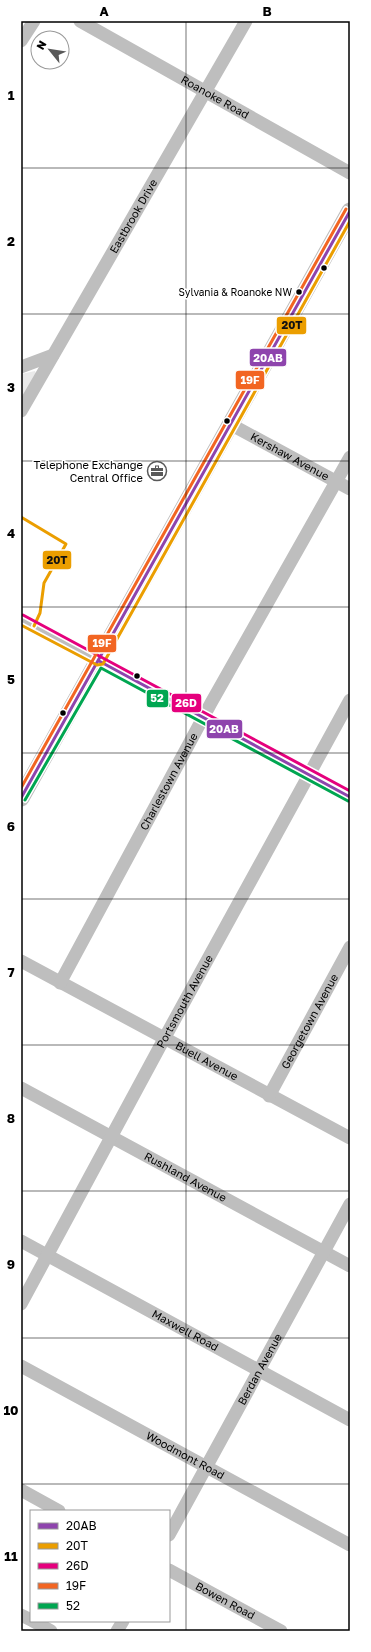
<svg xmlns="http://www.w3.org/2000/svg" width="371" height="1652" font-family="'Golos Text',sans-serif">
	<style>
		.green { fill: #eaeaea }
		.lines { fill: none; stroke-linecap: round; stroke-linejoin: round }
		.minor { stroke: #bebebe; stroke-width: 13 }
		.major { stroke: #bdbdbd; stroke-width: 17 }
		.bus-1-casing { stroke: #fff; stroke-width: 6 }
		.bus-2-casing { stroke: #fff; stroke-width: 6 }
		.bus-3-casing { stroke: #fff; stroke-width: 6 }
		.bus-4-casing { stroke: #fff; stroke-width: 6 }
		.bus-5-casing { stroke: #fff; stroke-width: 6 }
		.bus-1 { stroke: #8e44ad; stroke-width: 3 }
		.bus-2 { stroke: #eb9e00; stroke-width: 3 }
		.bus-3 { stroke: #e5007d; stroke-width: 3 }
		.bus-4 { stroke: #f26522; stroke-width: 3 }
		.bus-5 { stroke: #00a651; stroke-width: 3 }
		.grid { fill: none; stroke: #000; stroke-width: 1; stroke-opacity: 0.55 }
		.bus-dot { fill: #000; stroke: #fff; stroke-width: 1.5 }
		.labels { text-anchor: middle; stroke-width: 3; stroke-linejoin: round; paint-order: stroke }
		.bus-label { font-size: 10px; fill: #000; stroke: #fff; text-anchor: end }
		.street-label { font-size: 11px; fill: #000; stroke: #fff }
		.poi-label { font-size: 11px; fill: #000; stroke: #fff; text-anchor: end }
		.line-badge { stroke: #fff; stroke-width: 1.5 }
		.badge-label { font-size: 11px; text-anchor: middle; font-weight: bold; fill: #fff }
		.pale-badge-label { font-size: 11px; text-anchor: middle; font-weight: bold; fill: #111 }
		.neatline { fill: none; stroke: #000; stroke-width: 1.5 }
		.grid-label { font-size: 13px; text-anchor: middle; font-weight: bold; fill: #000 }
	</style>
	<rect width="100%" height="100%" fill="#fff"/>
	<polygon class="green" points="35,371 37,376 21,403 21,374"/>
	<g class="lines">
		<g class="minor">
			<path id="s1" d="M80,21L350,173"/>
			<polyline points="21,41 34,21"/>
			<polyline points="21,367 53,355"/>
			<path id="s2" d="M21,411L246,21"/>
			<path id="s3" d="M230,424L350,489"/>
			<polyline points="21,619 350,797"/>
			<path id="s4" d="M21,961L350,1138"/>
			<path id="s5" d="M60,983L211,703L350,457"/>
			<path id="s6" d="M21,1088L350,1266"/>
			<path id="s7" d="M269,1096L350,947"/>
			<path id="s8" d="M21,1241L350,1420"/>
			<path id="s9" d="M21,1304L164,1039L350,700"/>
			<path id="s10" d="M21,1366L350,1545"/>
			<polyline points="21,1490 59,1511"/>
			<path id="s11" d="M169,1535L350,1204"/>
			<path id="s12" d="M169,1570L281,1631"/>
			<polyline points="21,1615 31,1620"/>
			<polyline points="33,1621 51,1631"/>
			<polyline points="117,1631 123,1621"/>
		</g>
		<polyline class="major" points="21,798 350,211"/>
		<g class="bus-1-casing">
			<g id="bus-1">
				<polyline points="99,661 350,797"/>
				<polyline points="21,798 350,211"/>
			</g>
		</g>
		<g class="bus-2-casing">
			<g id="bus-2">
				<polyline points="21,517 66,544 44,583 40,613 34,626"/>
				<polyline points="21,625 97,665 103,664 350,221"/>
			</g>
		</g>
		<g class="bus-3-casing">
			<polyline id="bus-3" points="23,615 350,791"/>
		</g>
		<g class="bus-4-casing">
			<polyline id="bus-4" points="21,788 346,209"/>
		</g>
		<g class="bus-5-casing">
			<polyline id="bus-5" points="25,800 101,668 348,801"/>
		</g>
		<use href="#bus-1" class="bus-1"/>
		<use href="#bus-2" class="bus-2"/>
		<use href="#bus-3" class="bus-3"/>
		<use href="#bus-4" class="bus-4"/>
		<use href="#bus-5" class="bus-5"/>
	</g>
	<path class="grid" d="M186,21V1631M21,168H350M21,314H350M21,461H350M21,607H350M21,753H350M21,899H350M21,1045H350M21,1191H350M21,1338H350M21,1484H350"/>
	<defs>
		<g id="office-ring" transform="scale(1)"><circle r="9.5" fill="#fff" stroke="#595959" stroke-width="1.5"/><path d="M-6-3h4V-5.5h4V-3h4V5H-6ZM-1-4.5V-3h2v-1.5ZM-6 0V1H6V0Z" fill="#595959"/></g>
	</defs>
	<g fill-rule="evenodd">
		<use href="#office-ring" x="157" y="471"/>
	</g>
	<g class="bus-dot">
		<circle cx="324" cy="268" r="3.5"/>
		<circle cx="299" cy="292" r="3.5"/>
		<circle cx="227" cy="421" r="3.5"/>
		<circle cx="137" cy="676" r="3.5"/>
		<circle cx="63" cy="713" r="3.5"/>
	</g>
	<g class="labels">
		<g class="bus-label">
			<text x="292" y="296">Sylvania &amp; Roanoke NW</text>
		</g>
		<g class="street-label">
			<text dy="4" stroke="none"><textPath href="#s1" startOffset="155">Roanoke Road</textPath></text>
			<text dy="4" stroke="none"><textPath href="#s2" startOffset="225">Eastbrook Drive</textPath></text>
			<text dy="4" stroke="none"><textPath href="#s3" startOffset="68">Kershaw Avenue</textPath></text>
			<text dy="4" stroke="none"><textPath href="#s5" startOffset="229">Charlestown Avenue</textPath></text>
			<text dy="4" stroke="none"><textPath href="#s9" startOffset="344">Portsmouth Avenue</textPath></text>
			<text dy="4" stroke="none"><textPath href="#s7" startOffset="85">Georgetown Avenue</textPath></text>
			<text dy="4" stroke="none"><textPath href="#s4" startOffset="211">Buell Avenue</textPath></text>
			<text dy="4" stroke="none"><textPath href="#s6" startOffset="187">Rushland Avenue</textPath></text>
			<text dy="4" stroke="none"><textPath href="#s8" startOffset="187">Maxwell Road</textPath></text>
			<text dy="4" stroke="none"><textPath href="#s11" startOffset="189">Berdan Avenue</textPath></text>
			<text dy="4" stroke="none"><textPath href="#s10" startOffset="187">Woodmont Road</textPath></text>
			<text dy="4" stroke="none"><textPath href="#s12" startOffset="64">Bowen Road</textPath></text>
		</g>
		<g class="poi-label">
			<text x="143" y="469">Telephone Exchange<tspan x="143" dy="13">Central Office</tspan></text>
		</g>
	</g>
	<g class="line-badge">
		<rect x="276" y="316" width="31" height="19" rx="4" fill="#eb9e00"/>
		<rect x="249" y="348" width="38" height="19" rx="4" fill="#8e44ad"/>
		<rect x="235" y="370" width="30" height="20" rx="4" fill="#f26522"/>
		<rect x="42" y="550" width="30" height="20" rx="4" fill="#eb9e00"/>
		<rect x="87" y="634" width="30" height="19" rx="4" fill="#f26522"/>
		<rect x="146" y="689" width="23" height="19" rx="4" fill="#00a651"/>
		<rect x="171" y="693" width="31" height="20" rx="4" fill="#e5007d"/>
		<rect x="206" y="719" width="37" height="20" rx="4" fill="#8e44ad"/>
	</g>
	<g class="badge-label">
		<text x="268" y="362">20AB</text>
		<text x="250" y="384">19F</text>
		<text x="102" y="647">19F</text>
		<text x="157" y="702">52</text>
		<text x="186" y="707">26D</text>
		<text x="224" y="733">20AB</text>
	</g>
	<g class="pale-badge-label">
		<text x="292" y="329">20T</text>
		<text x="57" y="564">20T</text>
	</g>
	<rect width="371" height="1652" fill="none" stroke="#ffffff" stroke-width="44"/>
	<rect x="30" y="1510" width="140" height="112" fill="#ffffff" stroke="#999999"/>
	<rect x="38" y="1523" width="20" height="6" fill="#8e44ad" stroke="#999999"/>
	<text x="66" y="1530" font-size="12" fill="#000000">20AB</text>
	<rect x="38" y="1543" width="20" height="6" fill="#eb9e00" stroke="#999999"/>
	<text x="66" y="1550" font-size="12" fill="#000000">20T</text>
	<rect x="38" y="1563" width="20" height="6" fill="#e5007d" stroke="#999999"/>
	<text x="66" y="1570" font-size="12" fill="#000000">26D</text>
	<rect x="38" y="1583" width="20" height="6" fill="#f26522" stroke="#999999"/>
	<text x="66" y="1590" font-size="12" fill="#000000">19F</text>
	<rect x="38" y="1603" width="20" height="6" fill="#00a651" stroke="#999999"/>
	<text x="66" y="1610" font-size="12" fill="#000000">52</text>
	<g transform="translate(50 50) rotate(300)"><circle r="19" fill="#ffffff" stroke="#999999"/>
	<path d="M0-3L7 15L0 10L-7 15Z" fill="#595959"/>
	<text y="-6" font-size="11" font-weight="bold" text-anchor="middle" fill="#000000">N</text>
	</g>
	<rect x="22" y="22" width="327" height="1608" class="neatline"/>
	<g class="grid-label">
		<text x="104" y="16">A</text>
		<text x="267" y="16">B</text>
		<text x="11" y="100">1</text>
		<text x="11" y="246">2</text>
		<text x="11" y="392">3</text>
		<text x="11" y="538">4</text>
		<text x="11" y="684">5</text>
		<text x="11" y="831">6</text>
		<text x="11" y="977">7</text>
		<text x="11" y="1123">8</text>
		<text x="11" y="1269">9</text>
		<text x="11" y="1415">10</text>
		<text x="11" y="1561">11</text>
	</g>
</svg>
